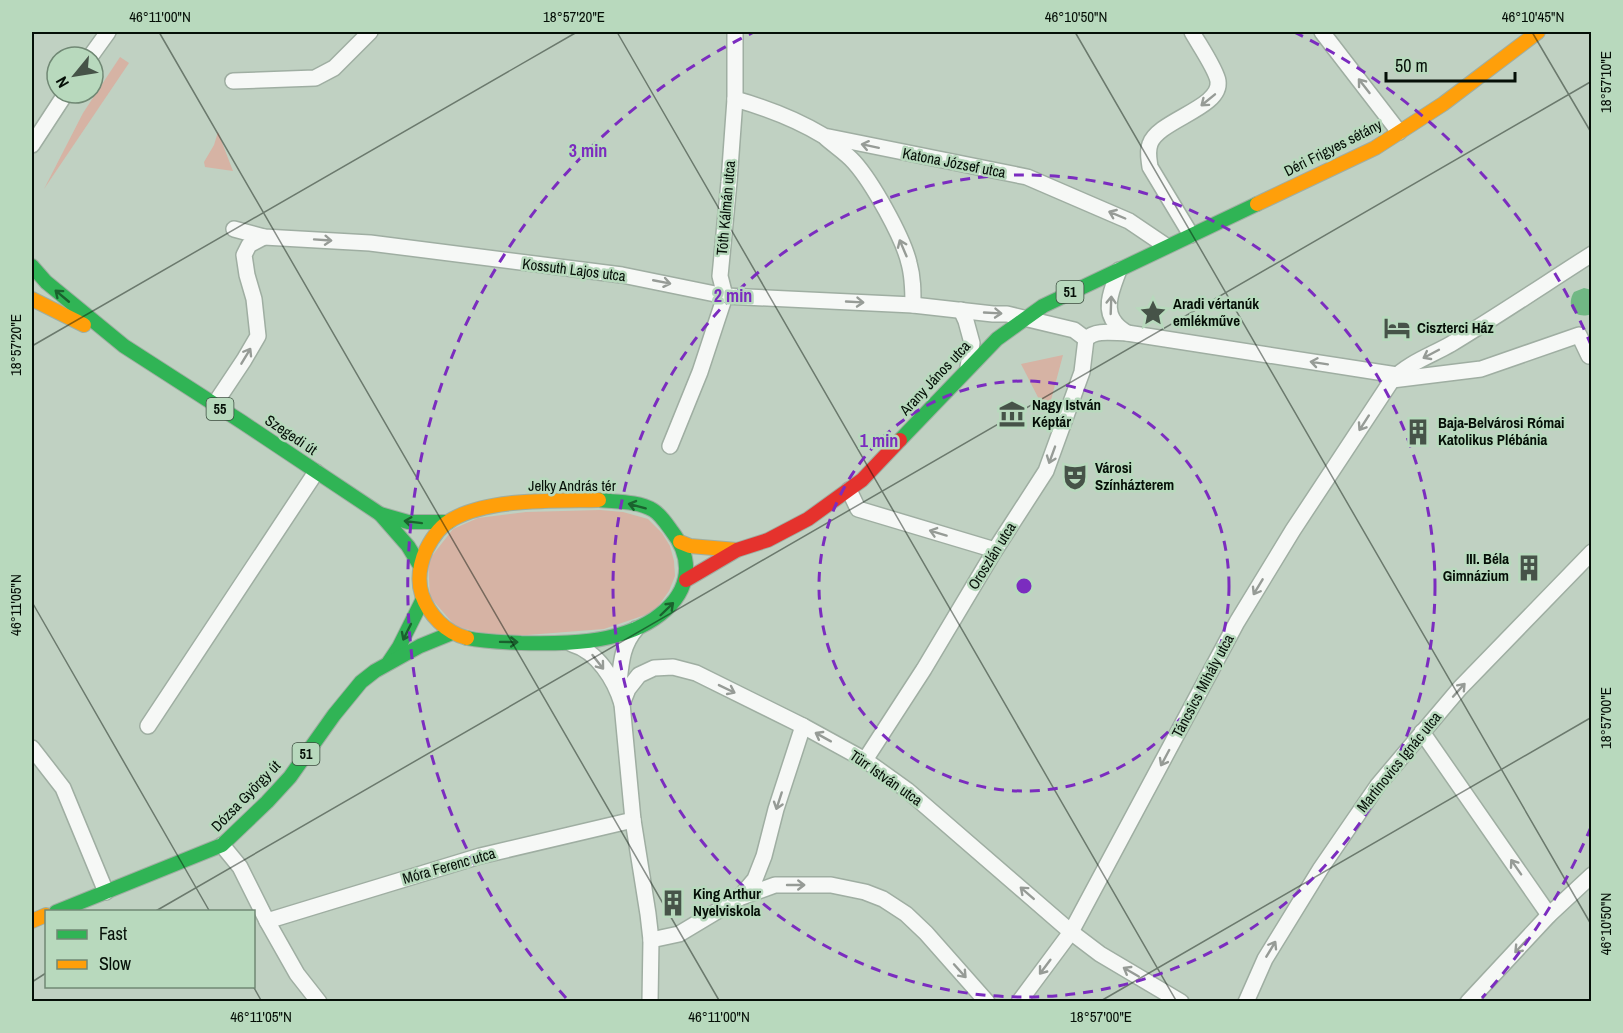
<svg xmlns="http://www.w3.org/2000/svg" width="1623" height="1033" font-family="'Archivo Narrow',sans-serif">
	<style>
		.green { fill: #d6b3a4 }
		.water { fill: #71b884 }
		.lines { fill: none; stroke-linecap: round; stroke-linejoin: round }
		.street-casing { stroke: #9faea2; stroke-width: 18 }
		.fast-casing { stroke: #9faea2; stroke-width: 16 }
		.slow-casing { stroke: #9faea2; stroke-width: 16 }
		.jam-casing { stroke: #9faea2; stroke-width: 16 }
		.street { stroke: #f6f8f6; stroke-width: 15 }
		.fast { stroke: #30b455; stroke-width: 14 }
		.slow { stroke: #ff9f0a; stroke-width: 14 }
		.jam { stroke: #e5322d; stroke-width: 14 }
		.oneway { stroke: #969b96 }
		.oneway2 { stroke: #1a622e }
		.ticks { fill: none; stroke: #050f07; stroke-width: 1.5; stroke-opacity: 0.45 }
		.ring { fill: none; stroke: #7b2cbf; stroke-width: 3; stroke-dasharray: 10 8 }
		.labels { text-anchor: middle; stroke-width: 5; stroke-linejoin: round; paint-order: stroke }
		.shield { fill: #b8d9bd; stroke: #3b4c3e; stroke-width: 1.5 }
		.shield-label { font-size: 14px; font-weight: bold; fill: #050f07 }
		.street-label { font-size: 15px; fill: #050f07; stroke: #b8d9bd }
		.poi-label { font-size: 15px; font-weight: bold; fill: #050f07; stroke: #b8d9bd; text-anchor: start }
		.centre { fill: #7b2cbf; stroke: #b8d9bd; stroke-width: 3 }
		.ring-label { font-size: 18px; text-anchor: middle; font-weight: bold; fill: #7b2cbf; stroke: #b8d9bd; stroke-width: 5; stroke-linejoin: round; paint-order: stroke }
		.neatline { fill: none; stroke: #050f07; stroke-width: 2 }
		.ticks-label { font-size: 15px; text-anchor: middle; fill: #050f07 }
	</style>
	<rect width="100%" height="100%" fill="#c0d1c2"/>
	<g class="green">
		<polygon points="120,57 129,63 44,189 83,113"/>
		<polygon points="218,132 233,171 205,167 204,162 214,145"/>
		<polygon points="1063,355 1047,415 1021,364"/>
		<polygon points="600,510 623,512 648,519 662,533 670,546 674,561 675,576 669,591 654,612 604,629 502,637 456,627 430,597 428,561 453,529 478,518 526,512"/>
	</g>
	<path class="water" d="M1584,288L1592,290L1591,314C1576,320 1565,307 1574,292Z"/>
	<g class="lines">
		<g class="street-casing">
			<g id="street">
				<polyline points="1322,32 1399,132"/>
				<polyline points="90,57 108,32"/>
				<polyline points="233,81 315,78 334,68 370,32"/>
				<path d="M735,99C767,108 796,119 824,136L1027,177L1129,221L1166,246"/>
				<path d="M826,138C835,146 846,153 854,162C872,182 903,237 909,263C913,277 913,291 913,305"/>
				<polyline points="32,145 66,93"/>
				<polyline points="234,229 264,237 370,243 622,275 725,296 913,305 993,314 1007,314 1074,330 1086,339"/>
				<path d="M1191,235L1150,167C1149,159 1147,152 1150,144C1158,120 1222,108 1218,81C1216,69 1198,43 1192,32"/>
				<path d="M1119,270C1113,287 1102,309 1116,324C1119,328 1124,331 1127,333"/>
				<polyline points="961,310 966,321 972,343 968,367"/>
				<path d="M1086,339C1096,329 1114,333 1127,333L1397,375"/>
				<polyline points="1392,380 1481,369 1579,335 1589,356 1592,355"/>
				<polyline points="214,405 244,360 258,336 254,299 247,275 244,255 249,245 264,237"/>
				<polyline points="670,446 700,372 725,296 720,276 729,182 735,99 735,32"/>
				<polyline points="849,490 858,509 995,550"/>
				<path d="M572,644C597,651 615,680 622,704L633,820L648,914L651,940L650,1002"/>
				<path d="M618,691C621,669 620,647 636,629"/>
				<polyline points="622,704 628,689 639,675 654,668 673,667 696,673 803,726 865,760 907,790 1071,932 1100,954 1181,1002"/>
				<polyline points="148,726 316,472"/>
				<polyline points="1422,732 1549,915"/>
				<polyline points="32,748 63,788 106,892"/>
				<polyline points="865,760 924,669 995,550 1046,471 1082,372 1086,339"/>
				<polyline points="222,845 240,867 267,921 297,974 319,1002"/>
				<polyline points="739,898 775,885 831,885 865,892 883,899 906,914 926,933 987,1002"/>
				<polyline points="267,921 480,856 633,820"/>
				<polyline points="651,940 679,934 739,898 755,879 764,856 776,809 803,726"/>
				<path d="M1019,1002L1071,932L1237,622L1293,530L1392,380C1408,363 1432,355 1451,344C1499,315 1545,284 1592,254"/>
				<polyline points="1246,1002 1265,959 1321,868 1378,785 1460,688 1592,552"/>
				<polyline points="1468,1002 1549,915 1592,875"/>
			</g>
		</g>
		<g class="fast-casing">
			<g id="fast">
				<polyline points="32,266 46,282 124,346 242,422 380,514 408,522 448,522"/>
				<polyline points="900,440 997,339 1043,306 1257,204"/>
				<polyline points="380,514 408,546 419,564"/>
				<path d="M467,638C485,642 503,642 521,643C565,644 616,644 654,619C688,596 697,563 671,530C666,523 660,514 653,510C638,501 616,502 599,500"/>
				<polyline points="389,662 399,647 423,599"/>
				<polyline points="56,912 222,845 267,802 290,777 334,715 361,682 375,671 420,646 452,633"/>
			</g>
		</g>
		<g class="slow-casing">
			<g id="slow">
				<polyline points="1257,204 1375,148 1443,104 1538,32"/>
				<polyline points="32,299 84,325"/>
				<polyline points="680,542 690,546 737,550"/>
				<path d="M467,638C446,633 429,615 422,595C417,580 420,564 426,550C432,538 441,525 453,519C490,498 557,501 599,500"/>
				<polyline points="32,921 46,915"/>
			</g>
		</g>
		<g class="jam-casing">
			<polyline id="jam" points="686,580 737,550 768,540 808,519 862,480 900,440"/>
		</g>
		<use href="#street" class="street"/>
		<use href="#fast" class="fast"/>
		<use href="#slow" class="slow"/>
		<use href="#jam" class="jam"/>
	</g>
	<defs><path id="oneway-shaft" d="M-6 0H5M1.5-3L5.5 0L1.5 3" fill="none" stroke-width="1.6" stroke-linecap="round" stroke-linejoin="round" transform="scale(1.5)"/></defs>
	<g class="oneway">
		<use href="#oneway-shaft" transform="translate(1364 86) rotate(-128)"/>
		<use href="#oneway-shaft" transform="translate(1208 100) rotate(141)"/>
		<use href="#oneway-shaft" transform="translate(870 146) rotate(-168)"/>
		<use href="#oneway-shaft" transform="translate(1117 215) rotate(-157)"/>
		<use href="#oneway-shaft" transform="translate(323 240) rotate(4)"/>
		<use href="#oneway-shaft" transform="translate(903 248) rotate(-113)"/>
		<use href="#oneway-shaft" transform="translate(662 282) rotate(11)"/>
		<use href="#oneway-shaft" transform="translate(855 302) rotate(3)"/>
		<use href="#oneway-shaft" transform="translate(1111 305) rotate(-88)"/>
		<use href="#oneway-shaft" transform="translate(993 313) rotate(3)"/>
		<use href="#oneway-shaft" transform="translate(1431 354) rotate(152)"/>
		<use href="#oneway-shaft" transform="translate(246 356) rotate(-59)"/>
		<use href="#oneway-shaft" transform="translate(1319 363) rotate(-171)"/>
		<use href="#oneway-shaft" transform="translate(1364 423) rotate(123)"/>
		<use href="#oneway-shaft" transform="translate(1052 455) rotate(110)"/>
		<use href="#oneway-shaft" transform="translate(938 533) rotate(-163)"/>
		<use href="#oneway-shaft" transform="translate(1258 587) rotate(121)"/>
		<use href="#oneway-shaft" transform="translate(598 662) rotate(52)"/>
		<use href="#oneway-shaft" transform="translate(727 689) rotate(26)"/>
		<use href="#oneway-shaft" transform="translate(1459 690) rotate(-48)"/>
		<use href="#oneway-shaft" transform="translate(823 737) rotate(-151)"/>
		<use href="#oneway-shaft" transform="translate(1165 758) rotate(118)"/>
		<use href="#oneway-shaft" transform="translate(779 801) rotate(108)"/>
		<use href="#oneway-shaft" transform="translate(1516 867) rotate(-125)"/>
		<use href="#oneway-shaft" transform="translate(796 885)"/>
		<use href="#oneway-shaft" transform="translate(1027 893) rotate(-139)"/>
		<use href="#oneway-shaft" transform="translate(1521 946) rotate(133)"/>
		<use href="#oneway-shaft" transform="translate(1271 949) rotate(-59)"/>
		<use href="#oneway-shaft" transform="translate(1045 967) rotate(127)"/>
		<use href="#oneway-shaft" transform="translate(960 971) rotate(48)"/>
		<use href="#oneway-shaft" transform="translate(1131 972) rotate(-150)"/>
	</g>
	<g class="oneway2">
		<use href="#oneway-shaft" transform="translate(62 296) rotate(-140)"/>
		<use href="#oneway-shaft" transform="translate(637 506) rotate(-165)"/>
		<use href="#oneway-shaft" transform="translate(413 522) rotate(-173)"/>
		<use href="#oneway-shaft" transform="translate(667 609) rotate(-44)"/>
		<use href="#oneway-shaft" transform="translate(407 632) rotate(116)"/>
		<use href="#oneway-shaft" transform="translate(509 642) rotate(1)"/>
	</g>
	<path class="ticks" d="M159,32L720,1002M617,32L1177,1002M1075,32L1592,926M1532,32L1592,134M32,346L577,32M32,602L210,912M154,912L1592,81M32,982L46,973M253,986L262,1002M1099,1002L1592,717"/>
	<g class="ring">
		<circle cx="1024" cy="586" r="205"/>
		<circle cx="1024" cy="586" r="411"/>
		<path d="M1591 827A616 616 0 0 1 1482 998M566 998A616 616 0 0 1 754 32M1294 32A616 616 0 0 1 1591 345"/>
	</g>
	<defs>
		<g id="sight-bare" transform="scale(2.07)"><path d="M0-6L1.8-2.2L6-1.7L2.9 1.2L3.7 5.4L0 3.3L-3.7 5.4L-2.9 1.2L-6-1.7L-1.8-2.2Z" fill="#465348" stroke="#b8d9bd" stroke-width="2.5" paint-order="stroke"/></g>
		<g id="hotel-bare" transform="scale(2.07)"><path d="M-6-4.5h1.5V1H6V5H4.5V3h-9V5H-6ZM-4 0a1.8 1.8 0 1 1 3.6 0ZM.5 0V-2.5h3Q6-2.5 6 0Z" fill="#465348" stroke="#b8d9bd" stroke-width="2.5" paint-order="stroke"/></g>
		<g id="museum-bare" transform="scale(2.07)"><path d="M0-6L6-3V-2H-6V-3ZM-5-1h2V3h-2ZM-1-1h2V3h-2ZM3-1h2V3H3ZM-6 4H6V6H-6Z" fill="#465348" stroke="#b8d9bd" stroke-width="2.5" paint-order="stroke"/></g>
		<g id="building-bare" transform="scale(2.07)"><path d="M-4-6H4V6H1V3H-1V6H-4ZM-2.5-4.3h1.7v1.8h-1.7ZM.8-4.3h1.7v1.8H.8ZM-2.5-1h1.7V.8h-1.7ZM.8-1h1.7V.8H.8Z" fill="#465348" stroke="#b8d9bd" stroke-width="2.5" paint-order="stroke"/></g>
		<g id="theatre-bare" transform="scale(2.07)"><path d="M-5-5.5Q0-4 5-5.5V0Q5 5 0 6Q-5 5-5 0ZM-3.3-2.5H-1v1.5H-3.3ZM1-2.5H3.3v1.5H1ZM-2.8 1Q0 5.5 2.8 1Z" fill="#465348" stroke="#b8d9bd" stroke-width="2.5" paint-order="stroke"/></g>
	</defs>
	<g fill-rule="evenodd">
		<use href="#sight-bare" x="1153" y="313"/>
		<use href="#hotel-bare" x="1397" y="328"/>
		<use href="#museum-bare" x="1012" y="414"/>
		<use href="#building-bare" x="1418" y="432"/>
		<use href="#theatre-bare" x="1075" y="477"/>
		<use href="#building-bare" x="1529" y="568"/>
		<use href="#building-bare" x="673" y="903"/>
	</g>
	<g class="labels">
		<g class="shield">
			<rect x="1056.5" y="281" width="27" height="22" rx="4.5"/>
			<rect x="206.5" y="398" width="27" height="22" rx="4.5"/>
			<rect x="292.5" y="743" width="27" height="22" rx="4.5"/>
		</g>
		<g class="shield-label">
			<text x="1070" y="297">51</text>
			<text x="220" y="414">55</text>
			<text x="306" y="759">51</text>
		</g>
		<g class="street-label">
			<text transform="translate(1333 148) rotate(-27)" y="5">Déri Frigyes sétány</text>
			<text transform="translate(954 163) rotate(11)" y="5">Katona József utca</text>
			<text transform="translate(726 208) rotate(-85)" y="5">Tóth Kálmán utca</text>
			<text transform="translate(574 270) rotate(7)" y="5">Kossuth Lajos utca</text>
			<text transform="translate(935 378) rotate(-47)" y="5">Arany János utca</text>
			<text transform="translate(291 435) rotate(34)" y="5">Szegedi út</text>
			<text x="572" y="491">Jelky András tér</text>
			<text transform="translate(992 556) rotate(-58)" y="5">Oroszlán utca</text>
			<text transform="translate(1203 686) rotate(-62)" y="5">Táncsics Mihály utca</text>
			<text transform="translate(1399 762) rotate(-51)" y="5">Martinovics Ignác utca</text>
			<text transform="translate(886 778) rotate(35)" y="5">Türr István utca</text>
			<text transform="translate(246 796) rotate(-46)" y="5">Dózsa György út</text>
			<text transform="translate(449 866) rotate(-16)" y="5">Móra Ferenc utca</text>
		</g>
		<g class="poi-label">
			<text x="1173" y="309">Aradi vértanúk<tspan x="1173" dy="17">emlékműve</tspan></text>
			<text x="1417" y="333">Ciszterci Ház</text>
			<text x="1032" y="410">Nagy István<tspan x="1032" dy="17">Képtár</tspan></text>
			<text x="1438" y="428">Baja-Belvárosi Római<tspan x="1438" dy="17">Katolikus Plébánia</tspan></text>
			<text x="1095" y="473">Városi<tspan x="1095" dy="17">Színházterem</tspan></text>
			<text x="1509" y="564" text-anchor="end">III. Béla<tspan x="1509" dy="17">Gimnázium</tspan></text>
			<text x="693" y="899">King Arthur<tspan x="693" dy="17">Nyelviskola</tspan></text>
		</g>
	</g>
	<circle cx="1024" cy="586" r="9" class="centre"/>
	<g class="ring-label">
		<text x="588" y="157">3 min</text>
		<text x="733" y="302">2 min</text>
		<text x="879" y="447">1 min</text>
	</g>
	<rect width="1623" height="1033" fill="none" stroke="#b8d9bd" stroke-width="66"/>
	<rect x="45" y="910" width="210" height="78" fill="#b8d9bd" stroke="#708874" stroke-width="1.5"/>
	<rect x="57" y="930" width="30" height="9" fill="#30b455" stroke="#708874" stroke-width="1.5"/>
	<text x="99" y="940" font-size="18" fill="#050f07">Fast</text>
	<rect x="57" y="960" width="30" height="9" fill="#ff9f0a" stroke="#708874" stroke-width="1.5"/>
	<text x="99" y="970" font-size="18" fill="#050f07">Slow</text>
	<g transform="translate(75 75) rotate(240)"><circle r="28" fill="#b8d9bd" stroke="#708874" stroke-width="1.5"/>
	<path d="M0-4.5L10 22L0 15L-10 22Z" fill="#465348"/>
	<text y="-9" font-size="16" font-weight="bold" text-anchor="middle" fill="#050f07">N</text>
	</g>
	<path d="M1386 72v9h129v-9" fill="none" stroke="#050f07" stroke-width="3"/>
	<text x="1395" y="72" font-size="18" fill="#050f07" stroke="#b8d9bd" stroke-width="4.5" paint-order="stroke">50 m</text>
	<rect x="33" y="33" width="1557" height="967" class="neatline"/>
	<g class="ticks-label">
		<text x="160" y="22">46°11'00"N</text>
		<text x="574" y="22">18°57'20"E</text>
		<text x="1076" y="22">46°10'50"N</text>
		<text x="1533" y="22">46°10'45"N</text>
		<text transform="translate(1606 82) rotate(-90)" y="5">18°57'10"E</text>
		<text transform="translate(16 345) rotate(-90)" y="5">18°57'20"E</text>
		<text transform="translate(16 605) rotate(-90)" y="5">46°11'05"N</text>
		<text transform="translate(1606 718) rotate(-90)" y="5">18°57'00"E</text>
		<text transform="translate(1606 924) rotate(-90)" y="5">46°10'50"N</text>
		<text x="261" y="1022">46°11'05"N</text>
		<text x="719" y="1022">46°11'00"N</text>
		<text x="1101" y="1022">18°57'00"E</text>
	</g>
</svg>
